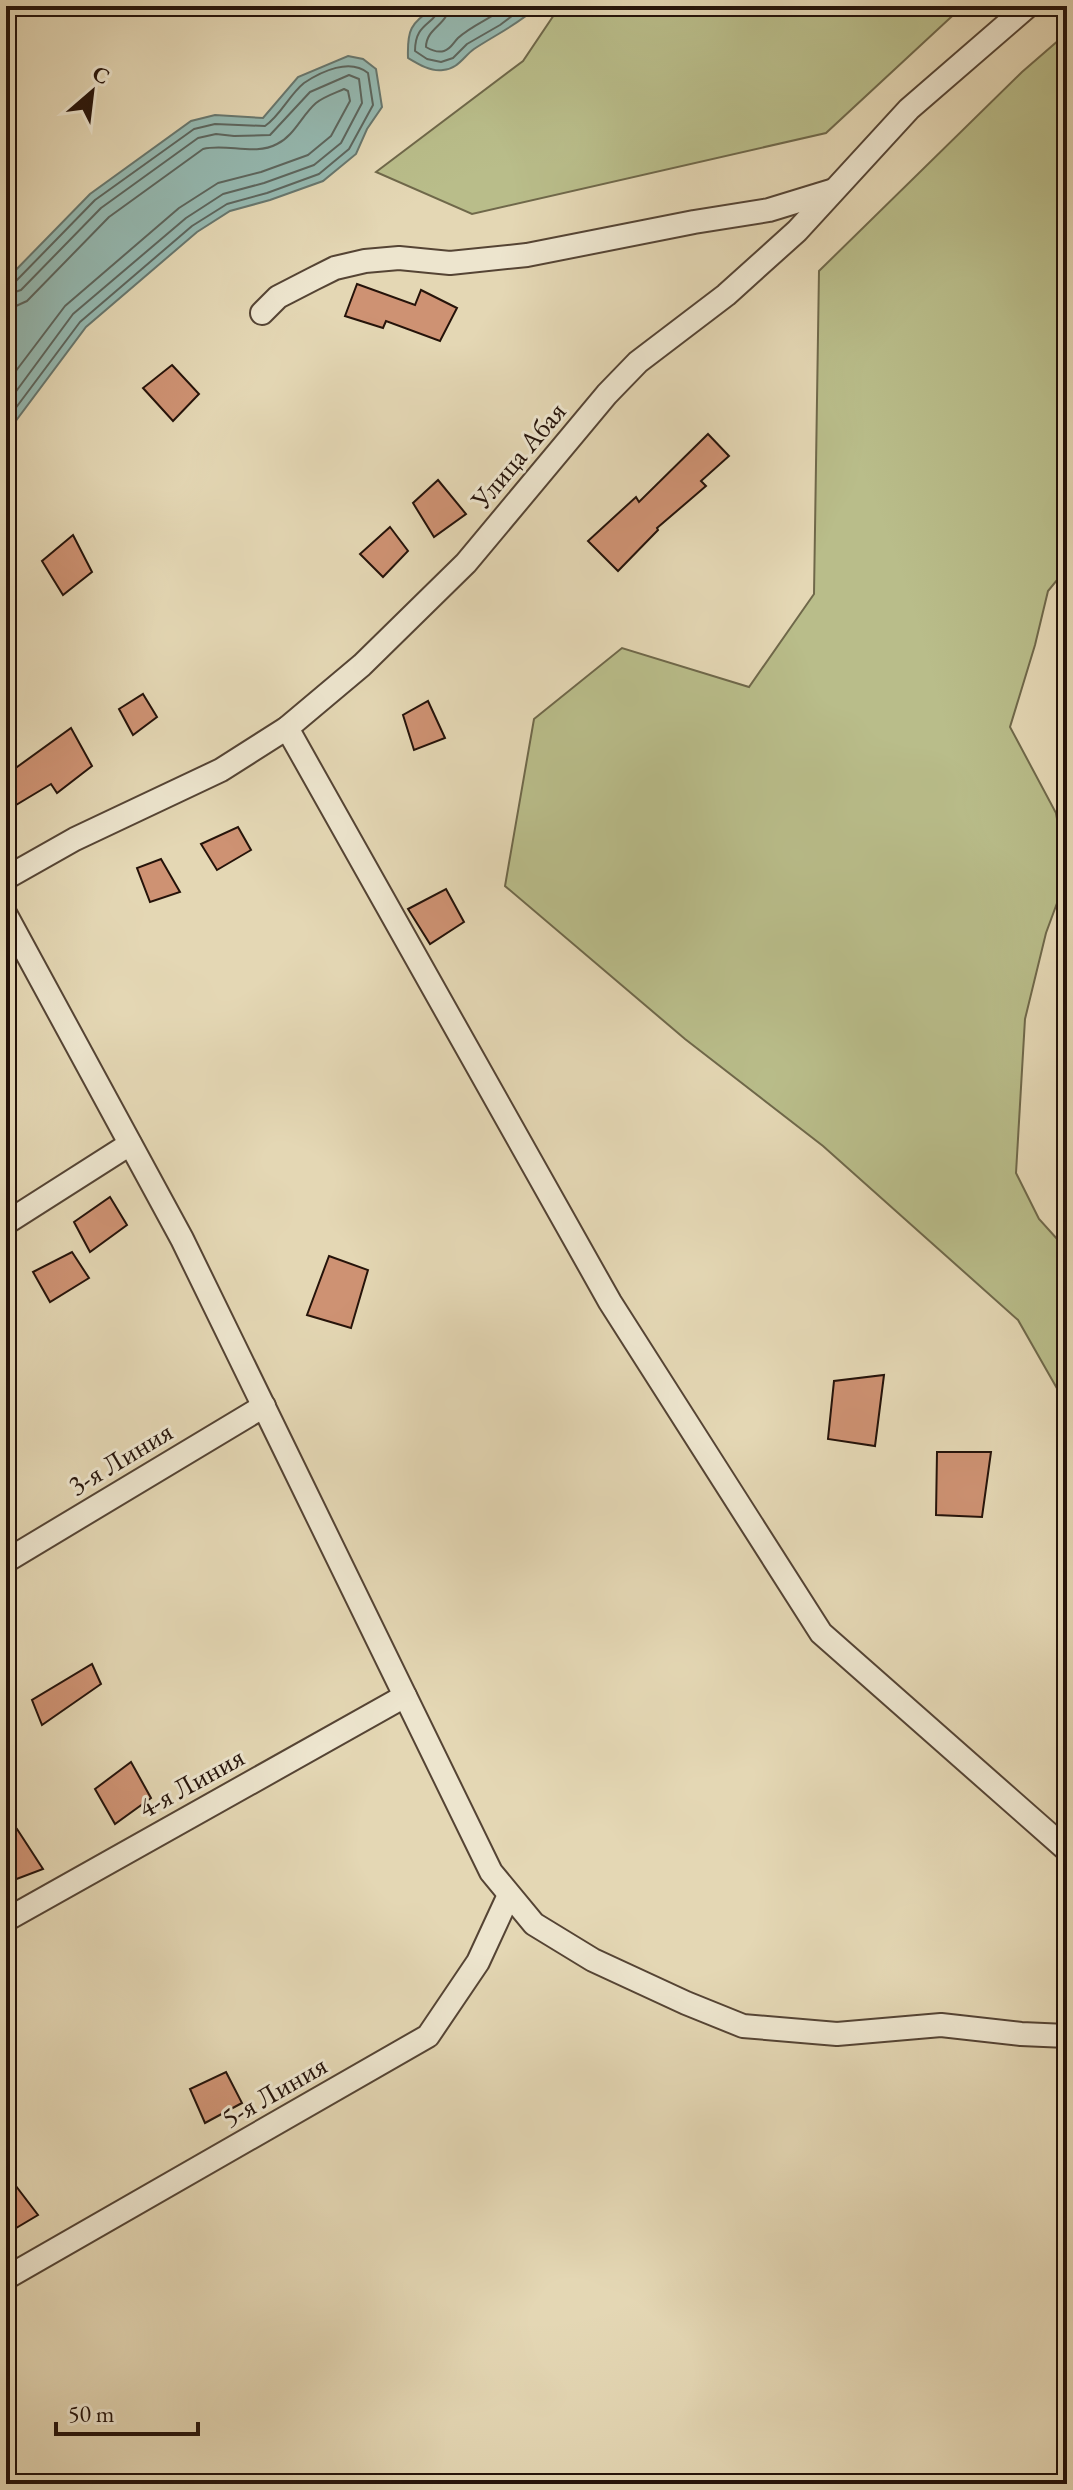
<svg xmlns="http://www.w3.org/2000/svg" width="1073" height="2490" font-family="'EB Garamond',serif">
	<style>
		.green { fill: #b9bd8a; stroke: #6f684a; stroke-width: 2 }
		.water { fill: #95b9b1; stroke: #68776e; stroke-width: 2 }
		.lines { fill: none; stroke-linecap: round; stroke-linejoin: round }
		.shore { stroke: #5d665e; stroke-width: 2 }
		.building { fill: #ce9273; stroke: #25130a; stroke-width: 2 }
		.minor-casing { stroke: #554434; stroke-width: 26 }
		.minor { stroke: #ede5ce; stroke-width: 22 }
		.labels { text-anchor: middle; stroke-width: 6; stroke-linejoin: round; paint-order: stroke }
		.street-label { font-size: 28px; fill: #25130a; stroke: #ede5ce }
	</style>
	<rect width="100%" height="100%" fill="#e4d7b4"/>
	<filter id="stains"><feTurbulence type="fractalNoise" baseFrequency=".0025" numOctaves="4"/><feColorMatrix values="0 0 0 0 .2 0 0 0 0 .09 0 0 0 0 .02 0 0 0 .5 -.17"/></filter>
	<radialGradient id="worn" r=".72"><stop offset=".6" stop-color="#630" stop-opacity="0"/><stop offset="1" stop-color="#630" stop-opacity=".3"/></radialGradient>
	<g class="green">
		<polygon points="560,6 963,6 826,133 472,214 376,172 523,61"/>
		<polygon points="1067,33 1067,568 1048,591 1035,645 1010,727 1056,813 1067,876 1046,933 1025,1019 1016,1173 1039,1219 1067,1250 1067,1406 1018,1320 823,1146 685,1039 505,886 534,719 622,648 749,687 814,594 819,271 1022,72"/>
	</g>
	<g class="water">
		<path d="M435,6H538C519,24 495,35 474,49C463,57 458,69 443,70C431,72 418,64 408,58C407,27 411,25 435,6Z"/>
		<polygon points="348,56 363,59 376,69 382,107 367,129 356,154 323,181 270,200 230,211 197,232 86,327 6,434 6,280 90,194 191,121 215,115 263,118 298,77"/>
	</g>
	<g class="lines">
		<g class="shore">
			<path d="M439,6C436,26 415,21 415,51L427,59L441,62L453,58L467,44L500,25L525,6"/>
			<path d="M449,6C448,25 426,28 426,47C431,50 437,53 444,51C451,49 453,43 458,38C472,25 492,18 507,6"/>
			<path d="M6,285L15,282L95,200L194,129L215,124L265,126C281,115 289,95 304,83C322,71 350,58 368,73L373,105L349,149L319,174L267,193L227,204L192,226L80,322L6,421"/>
			<polyline points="6,295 21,290 101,208 198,138 216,134 234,136 270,135 310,92 349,75 359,79 362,103 341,143 314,165 264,183 223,194 186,218 73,314 6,405"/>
			<path d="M6,307L16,306L27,301L109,217L203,149C226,143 255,156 277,144C294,136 302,115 316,103C323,97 335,93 344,89L348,91L350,101L331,136L308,155L261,172L218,183L179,208L65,306L6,384"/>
		</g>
	</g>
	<g class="building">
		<polygon points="357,284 415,305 421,290 457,308 440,341 386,321 383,328 345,316"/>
		<polygon points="172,365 199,394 173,421 143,388"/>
		<polygon points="708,434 729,456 701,481 706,486 657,528 658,530 618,571 588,541 636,497 639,502"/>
		<polygon points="438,480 466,514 434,537 413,503"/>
		<polygon points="390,527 408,551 383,577 360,554"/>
		<polygon points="73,535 92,572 63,595 42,561"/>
		<polygon points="143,694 157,717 133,735 119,709"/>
		<polygon points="428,701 445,738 414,750 403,715"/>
		<polygon points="71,728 92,766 57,793 51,784 6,811 6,775"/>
		<polygon points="238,827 251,850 217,870 201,844"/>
		<polygon points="161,859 180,892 150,902 137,868"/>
		<polygon points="446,889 464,922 430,944 408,909"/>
		<polygon points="110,1197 127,1225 90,1252 74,1222"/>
		<polygon points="72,1252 89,1278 50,1302 33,1272"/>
		<polygon points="329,1256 368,1270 351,1328 307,1315"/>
		<polygon points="884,1375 875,1446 828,1439 834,1381"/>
		<polygon points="937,1452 991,1452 982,1517 936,1515"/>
		<polygon points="92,1664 101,1684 42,1725 32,1700"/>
		<polygon points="131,1762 151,1798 115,1824 95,1789"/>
		<polygon points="17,1829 43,1869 6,1883 6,1834"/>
		<polygon points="226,2072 242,2103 205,2123 190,2089"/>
		<polygon points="6,2173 38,2215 6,2234"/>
	</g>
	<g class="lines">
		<g class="minor-casing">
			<g id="minor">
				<polyline points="262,313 278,297 313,279 335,268 365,261 399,258 450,263 527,255 694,222 769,210 831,191"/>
				<polyline points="287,728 610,1302 821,1633 1067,1850"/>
				<polyline points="6,878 75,839 221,770 287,728 362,665 466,563 607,394 638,362 726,295 797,231 909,109 1028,6"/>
				<polyline points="6,915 182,1239 491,1872 534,1924 593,1960 686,2003 743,2026 837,2034 941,2025 1021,2034 1067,2036"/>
				<polyline points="6,1223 130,1144"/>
				<polyline points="6,1561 264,1406"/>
				<polyline points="6,1920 405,1696"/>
				<polyline points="6,2278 428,2036 478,1962 509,1895"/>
			</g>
		</g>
		<use href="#minor" class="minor"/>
	</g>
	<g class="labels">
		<g class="street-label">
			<text transform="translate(518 455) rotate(-50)" y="10">Улица Абая</text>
			<text transform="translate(120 1458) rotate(-31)" y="10">3-я Линия</text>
			<text transform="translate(191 1782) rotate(-29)" y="10">4-я Линия</text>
			<text transform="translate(274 2091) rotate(-30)" y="10">5-я Линия</text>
		</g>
	</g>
	<rect width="1073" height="2490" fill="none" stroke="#e4d7b4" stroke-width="32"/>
	<rect x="8" y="8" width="1057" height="2474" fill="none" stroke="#25130a" stroke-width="4"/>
	<rect x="16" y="16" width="1041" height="2458" fill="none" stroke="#25130a" stroke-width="2"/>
	<g transform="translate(92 92) rotate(28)" stroke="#ede5ce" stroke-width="6" paint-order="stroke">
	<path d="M0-6L14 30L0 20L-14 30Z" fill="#25130a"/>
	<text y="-12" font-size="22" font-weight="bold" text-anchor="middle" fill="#25130a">С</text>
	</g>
	<path d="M56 2422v12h142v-12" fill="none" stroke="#25130a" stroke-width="4"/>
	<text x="68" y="2422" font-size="24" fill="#25130a" stroke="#ede5ce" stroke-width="6" paint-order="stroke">50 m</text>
	<rect width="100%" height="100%" filter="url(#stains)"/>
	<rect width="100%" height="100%" fill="url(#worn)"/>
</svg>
